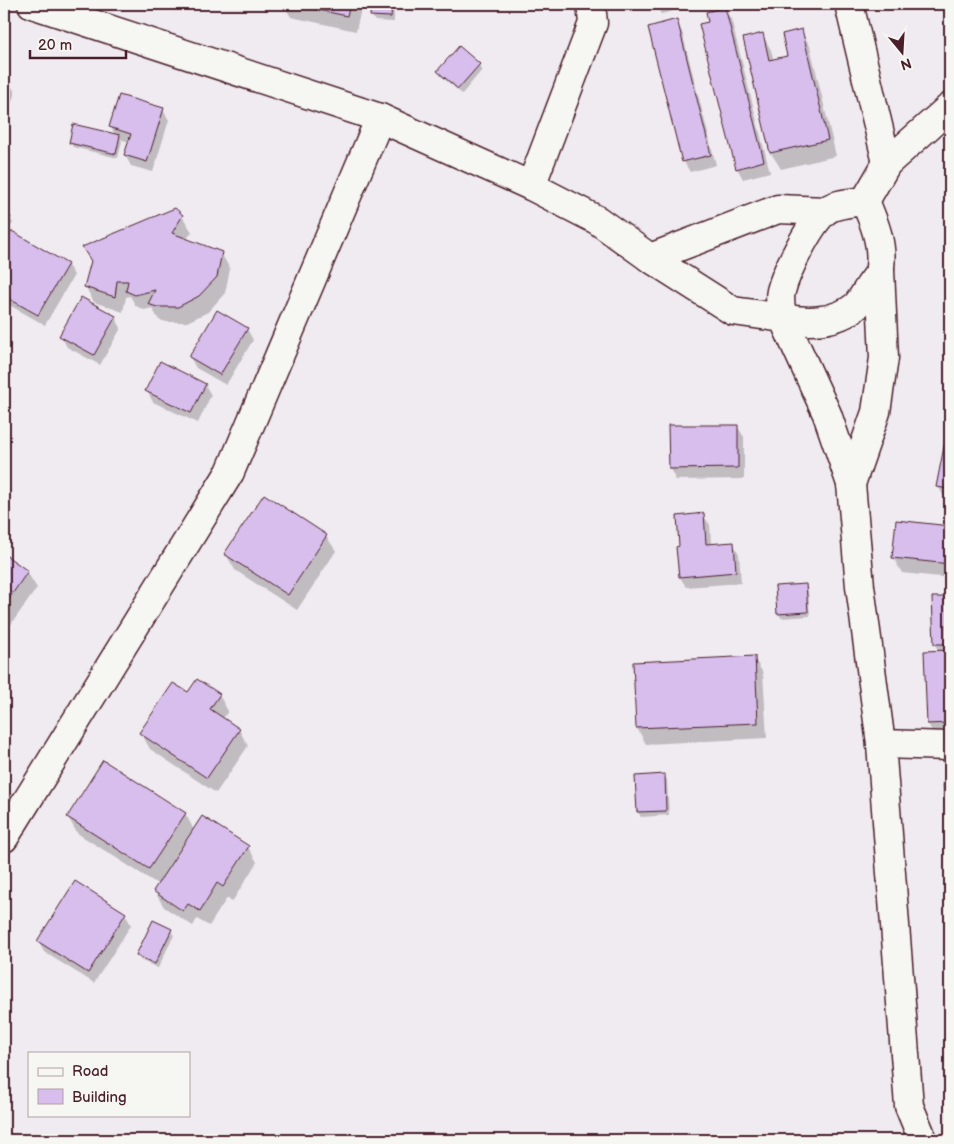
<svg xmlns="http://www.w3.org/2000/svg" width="954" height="1144" font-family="'Balsamiq Sans',sans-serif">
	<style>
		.shadow { fill: #0003 }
		.building { fill: #d7beed; stroke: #4a1f2b }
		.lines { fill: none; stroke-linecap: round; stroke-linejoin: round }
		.minor-casing { stroke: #4a1f2b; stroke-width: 31 }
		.tertiary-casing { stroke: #4a1f2b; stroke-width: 31 }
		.minor { stroke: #f6f6f2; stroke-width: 28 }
		.tertiary { stroke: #f6f6f2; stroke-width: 28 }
	</style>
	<rect width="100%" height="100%" fill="#f0ebf1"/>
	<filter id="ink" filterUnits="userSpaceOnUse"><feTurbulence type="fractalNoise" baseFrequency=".02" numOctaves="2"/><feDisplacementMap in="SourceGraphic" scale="10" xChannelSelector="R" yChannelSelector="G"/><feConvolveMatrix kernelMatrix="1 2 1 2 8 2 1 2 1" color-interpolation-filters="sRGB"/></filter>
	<g filter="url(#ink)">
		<g class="shadow">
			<polygon points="283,4 362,4 356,31 291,17"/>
			<polygon points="372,4 394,4 394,22 375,21 372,16"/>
			<polygon points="407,4 426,4 412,12"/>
			<polygon points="655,4 702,4 661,14"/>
			<polygon points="724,9 731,19 770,172 743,179 737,168 710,22"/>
			<polygon points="676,21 682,32 716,165 690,172 684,162 649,28"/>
			<polygon points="801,31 810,46 836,156 781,169 771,153 744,39 762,34 771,50 774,61 789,57"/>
			<polygon points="459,47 479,65 482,70 462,94 441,76 438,71"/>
			<polygon points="4,67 9,77 8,81 15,92 6,120 4,119"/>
			<polygon points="163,110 169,120 153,172 131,166 125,155 129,142 120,139 122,141 118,158 73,147 70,142 115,135 111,127"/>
			<polygon points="4,214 10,218 13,223 4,237"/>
			<polygon points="182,216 192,232 186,240 221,253 230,269 225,293 208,312 187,322 167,322 159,320 152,308 144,310 136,306 130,296 126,297 123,312 94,302 85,286"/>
			<polygon points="12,233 67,264 74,275 45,325 4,302 4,248"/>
			<polygon points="115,317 121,328 100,365 67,347 61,336"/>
			<polygon points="247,329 253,340 226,385 196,368 190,357"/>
			<polygon points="205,385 211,395 198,423 153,402 147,391"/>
			<polygon points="950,419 950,503 947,502 938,486"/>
			<polygon points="737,426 744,437 744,479 676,480 670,469"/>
			<polygon points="703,515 710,525 711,545 733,543 739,554 741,583 686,587 680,577"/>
			<polygon points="897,521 950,527 950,578 902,573 893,557"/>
			<polygon points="326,536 336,551 297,610 235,570 226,554"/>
			<polygon points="4,555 27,572 37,588 4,634"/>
			<polygon points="805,585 808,590 810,616 781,618 779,613"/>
			<polygon points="950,598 950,733 934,734 928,724 939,652 935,644 934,599"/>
			<polygon points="754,658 763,673 767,738 646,744 637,728 634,663"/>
			<polygon points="188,694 219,695 228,711 223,719 239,730 248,746 216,793 150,749 141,733"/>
			<polygon points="664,775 667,780 669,815 641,817 638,812 636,777"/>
			<polygon points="945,783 950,783 950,837 949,836"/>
			<polygon points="185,813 194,830 248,847 257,862 232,902 227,898 209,926 197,919 193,926 164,907 155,892 159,885 77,833 68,817"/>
			<polygon points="125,914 131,925 94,983 44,952 38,941"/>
			<polygon points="171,930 174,935 158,968 140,960 137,955"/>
		</g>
		<g class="building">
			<polygon points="290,4 350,4 347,16"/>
			<polygon points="371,4 392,4 391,17 370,16"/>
			<polygon points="725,7 764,161 736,169 699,24 708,22 706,12"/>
			<polygon points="677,19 711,155 682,162 648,27"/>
			<polygon points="802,29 828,140 770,153 743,38 763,33 769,60 787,56 782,34"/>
			<polygon points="459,46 480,64 458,89 437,71"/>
			<polygon points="4,79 9,80 4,98"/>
			<polygon points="119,95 164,108 147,162 124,155 131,134 109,127"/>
			<polygon points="73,124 120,135 116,154 69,143"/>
			<polygon points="175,208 183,215 172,233 222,252 217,277 199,296 178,307 157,307 148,304 155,290 135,295 126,291 128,281 117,281 115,297 84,287 91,261 82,247"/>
			<polygon points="4,213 11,217 4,228"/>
			<polygon points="12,231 68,264 38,315 4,296 4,245"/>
			<polygon points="81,297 116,316 94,355 59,336"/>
			<polygon points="217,310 248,328 220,375 189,357"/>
			<polygon points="160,361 206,384 191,413 145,391"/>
			<polygon points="950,416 950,489 936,487"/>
			<polygon points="668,425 738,425 738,468 669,469"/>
			<polygon points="264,494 327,535 288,595 224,554"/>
			<polygon points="704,513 706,544 734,542 736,572 679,577 676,547 679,546 677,516"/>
			<polygon points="896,520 950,526 950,564 892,558"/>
			<polygon points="4,554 28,571 4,606"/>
			<polygon points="806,584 808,612 777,614 775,586"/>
			<polygon points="932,597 950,597 950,644 934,644"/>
			<polygon points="950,650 950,723 927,724 924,651"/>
			<polygon points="755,656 758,723 636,728 633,662"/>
			<polygon points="197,679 220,694 210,709 240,729 207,778 139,733 173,683 188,692"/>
			<polygon points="103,760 186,813 149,869 67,817"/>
			<polygon points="665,774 666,811 637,812 635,776"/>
			<polygon points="943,782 950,782 950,836 948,837"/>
			<polygon points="202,816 249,846 223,887 217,883 200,911 188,904 183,911 153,891"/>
			<polygon points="75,881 126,913 88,973 37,941"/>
			<polygon points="153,920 172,929 155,964 136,955"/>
		</g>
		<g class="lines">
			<g class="minor-casing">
				<g id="minor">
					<polyline points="849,4 887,163"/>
					<polyline points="531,186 593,23 591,4"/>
					<path d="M865,201C874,222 883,244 880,267C880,274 873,281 869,287C865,293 861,301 856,306C836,323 806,323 783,318C781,310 779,299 781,291C786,271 809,226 824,212C834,203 853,203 865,201Z"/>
					<polyline points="865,201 887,163 950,107"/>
					<polyline points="881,744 950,746"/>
					<polyline points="4,838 230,472 380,118"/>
				</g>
			</g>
			<g class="tertiary-casing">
				<g id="tertiary">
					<polyline points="32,4 380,118 531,186 597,220 650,258 733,311 783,318 827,414 851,484 860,586 881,744 909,1106 923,1140"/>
					<polyline points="650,258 778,209 825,211"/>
					<polyline points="851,484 876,412 884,358 880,270"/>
				</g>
			</g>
			<use href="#minor" class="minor"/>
			<use href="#tertiary" class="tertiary"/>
		</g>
	</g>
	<rect width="954" height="1144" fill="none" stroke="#f6f6f2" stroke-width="20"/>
	<rect x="10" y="10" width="934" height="1124" fill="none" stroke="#4a1f2b" stroke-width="2" filter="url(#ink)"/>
	<rect x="28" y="1052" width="162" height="65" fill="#f6f6f2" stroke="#b1a0a2"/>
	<rect x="38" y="1068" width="25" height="8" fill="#f6f6f2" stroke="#b1a0a2"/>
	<text x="72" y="1076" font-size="15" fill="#4a1f2b">Road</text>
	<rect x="38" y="1089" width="25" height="15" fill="#d7beed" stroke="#b1a0a2"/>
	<text x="72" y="1102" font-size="15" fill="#4a1f2b">Building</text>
	<g transform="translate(902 52) rotate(162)" stroke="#f6f6f2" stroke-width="4" paint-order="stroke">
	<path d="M0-4L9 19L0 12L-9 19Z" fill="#4a1f2b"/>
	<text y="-8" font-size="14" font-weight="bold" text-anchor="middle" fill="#4a1f2b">N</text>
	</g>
	<path d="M30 50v8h96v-8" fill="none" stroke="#4a1f2b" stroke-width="2.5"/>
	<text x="38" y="50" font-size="15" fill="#4a1f2b" stroke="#f6f6f2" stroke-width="4" paint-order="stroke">20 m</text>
</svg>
